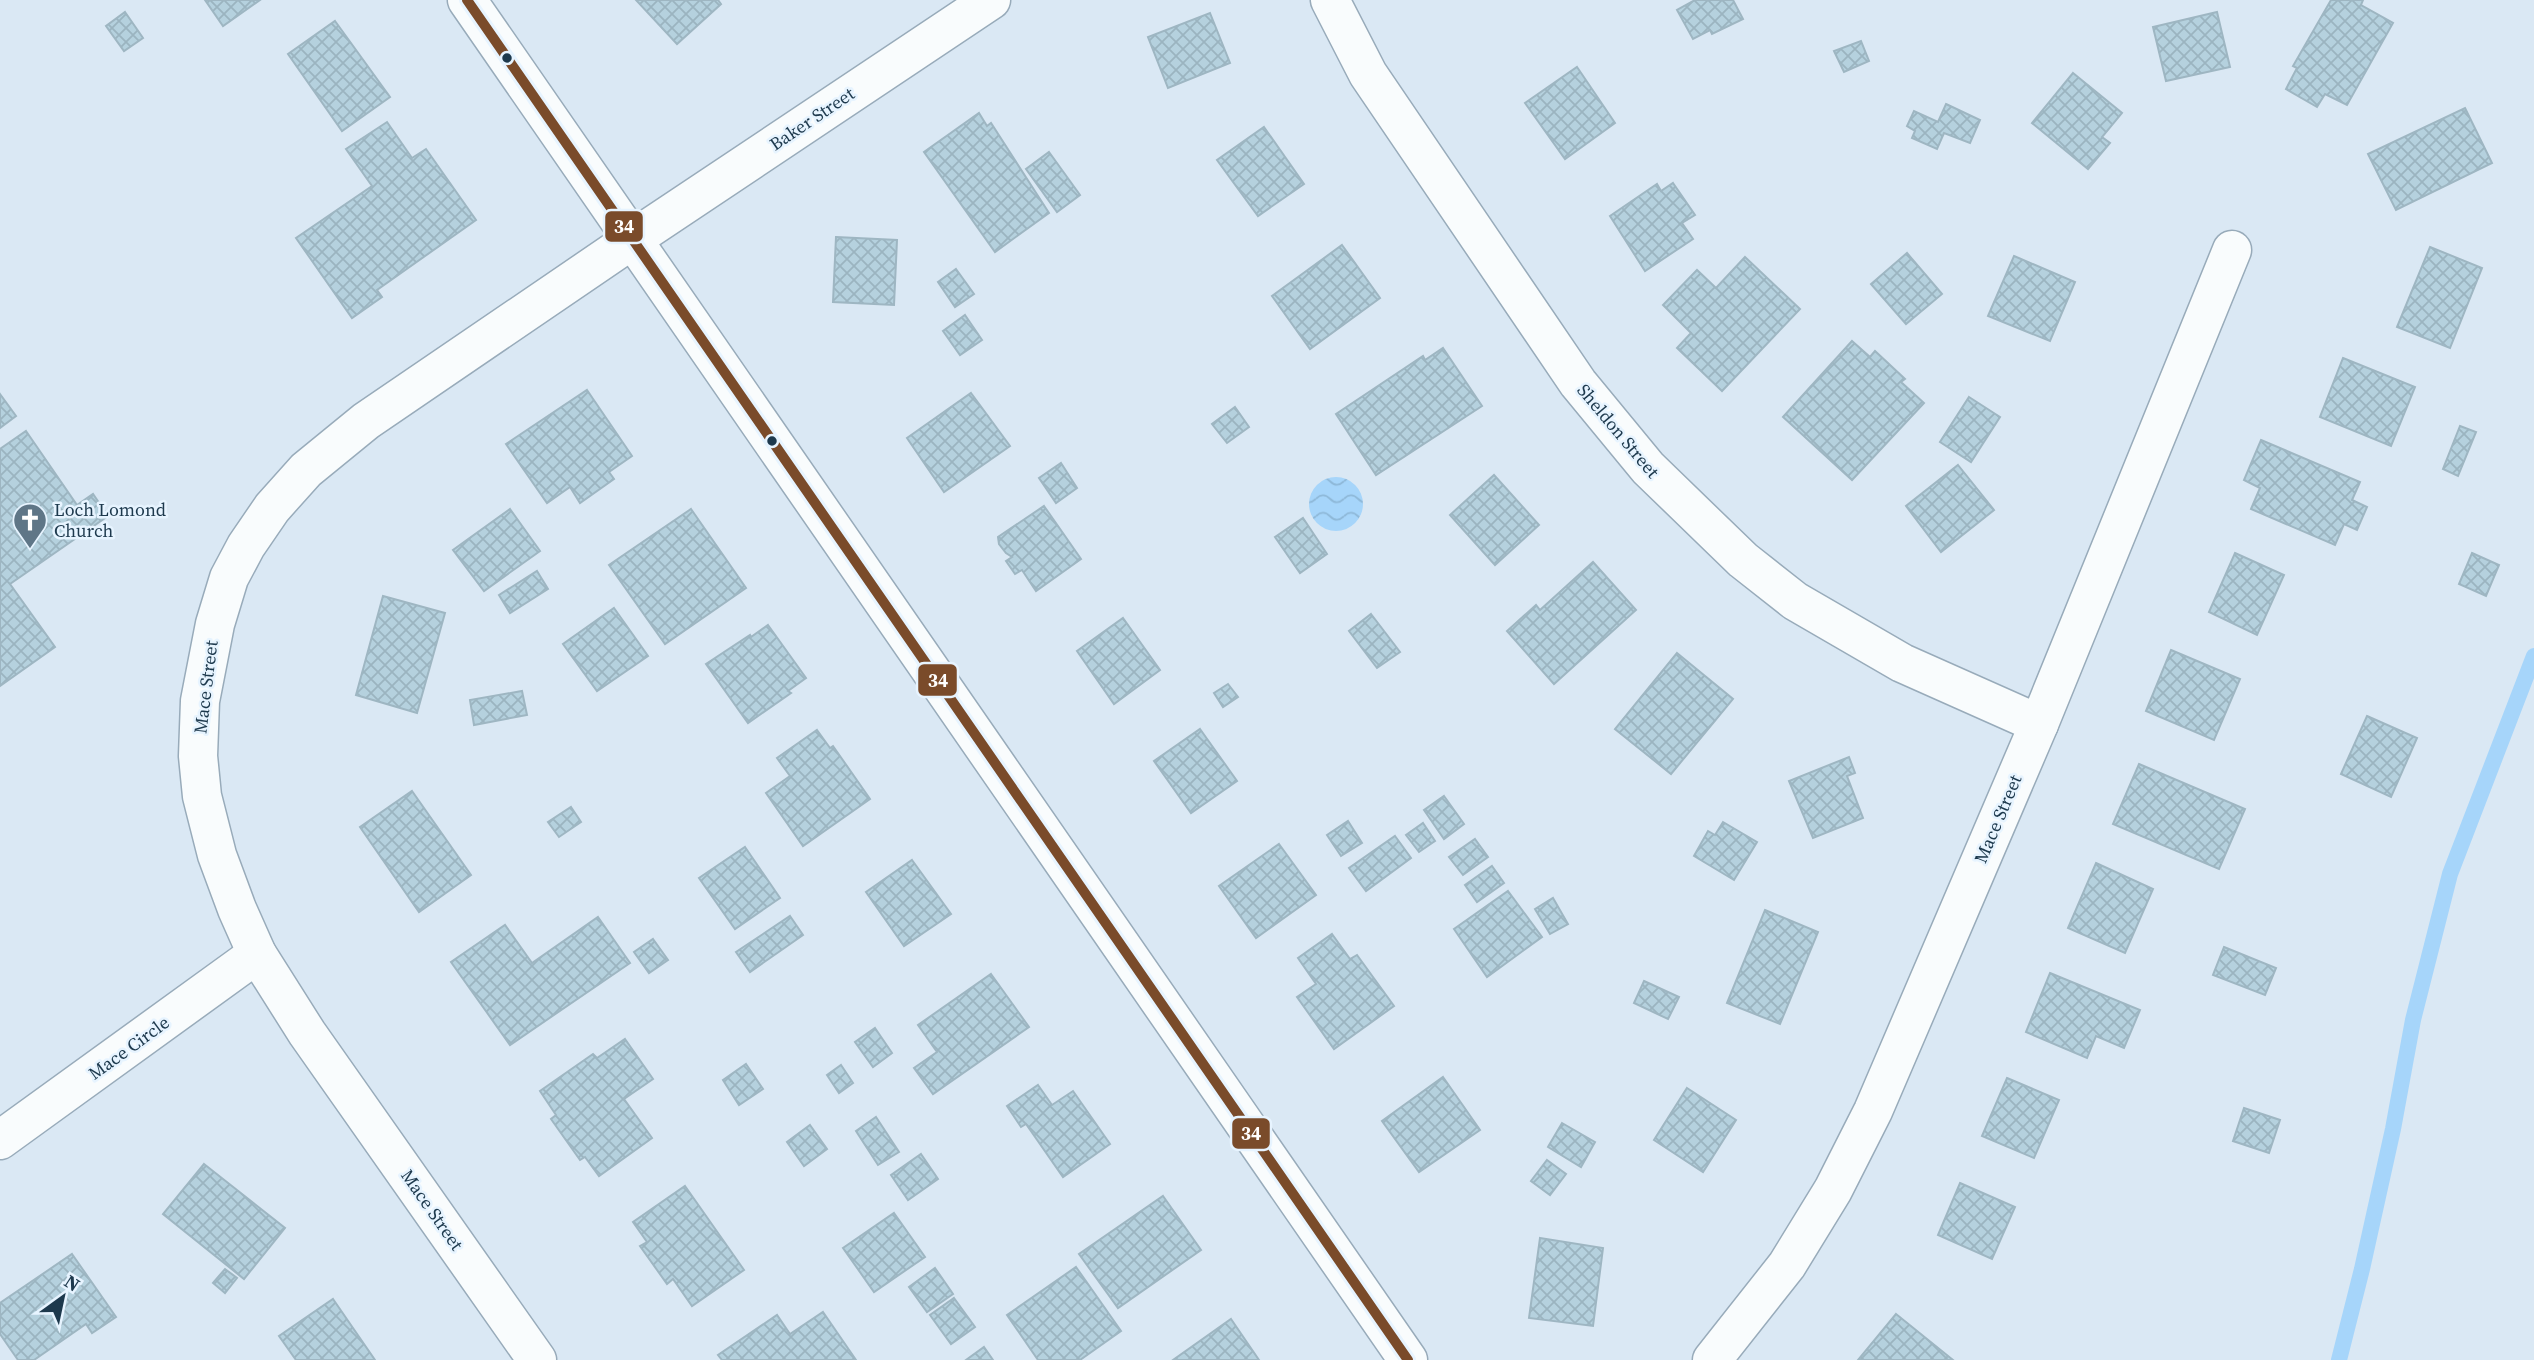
<svg xmlns="http://www.w3.org/2000/svg" width="2534" height="1360" font-family="'Source Serif 4',serif">
	<style>
		.water { fill: url(#water-waves) }
		.lines { fill: none; stroke-linecap: round; stroke-linejoin: round }
		.stream { stroke: #a6d5fa; stroke-width: 16 }
		.building { fill: url(#building-cross-hatch); stroke: #9eb6c2; stroke-width: 2 }
		.street-casing { stroke: #98abba; stroke-width: 41 }
		.secondary-casing { stroke: #98abba; stroke-width: 41 }
		.street { stroke: #f9fcfd; stroke-width: 38 }
		.secondary { stroke: #f9fcfd; stroke-width: 38 }
		.bus-1-casing { stroke: #e7f4ff; stroke-width: 16 }
		.bus-1 { stroke: #7a4b2a; stroke-width: 10 }
		.bus-dot { fill: #1d394d; stroke: #e7f4ff; stroke-width: 2.5 }
		.labels { text-anchor: middle; stroke-width: 5; stroke-linejoin: round; paint-order: stroke }
		.street-label { font-size: 18px; fill: #1d394d; stroke: #e7f4ff }
		.poi-label { font-size: 18px; fill: #1d394d; stroke: #e7f4ff; text-anchor: start }
		.line-badge { stroke: #e7f4ff; stroke-width: 2.5 }
		.badge-label { font-size: 19px; text-anchor: middle; font-weight: bold; fill: #fff }
	</style>
	<defs>
		<pattern id="water-waves" width="16" height="10" patternUnits="userSpaceOnUse" patternTransform="scale(1.75)"><rect width="16" height="10" fill="#a6d5fa"/><path d="M0 5q4-4 8 0t8 0" fill="none" stroke="#8eb8d8"/></pattern>
		<pattern id="building-cross-hatch" width="8" height="8" patternUnits="userSpaceOnUse" patternTransform="scale(1.75)"><rect width="8" height="8" fill="#b5d1de"/><path d="M0 0l8 8M0 8l8-8" fill="none" stroke="#9bb4c0"/></pattern>
	</defs>
	<rect width="100%" height="100%" fill="#dae8f4"/>
	<circle class="water" cx="1336" cy="504" r="27"/>
	<g class="lines">
		<polyline class="stream" points="2339,1360 2362,1269 2393,1129 2413,1020 2450,874 2534,656"/>
	</g>
	<g class="building">
		<polygon points="205,0 260,0 223,26"/>
		<polygon points="636,0 718,0 721,4 677,44"/>
		<polygon points="1695,0 1733,0 1743,19 1712,34 1710,30 1693,39 1677,10"/>
		<polygon points="2331,0 2363,0 2361,5 2393,23 2347,105 2325,94 2317,107 2286,89 2297,68 2293,66"/>
		<polygon points="125,12 143,38 124,51 106,26"/>
		<polygon points="2217,12 2230,67 2166,81 2153,27"/>
		<polygon points="1210,13 1230,63 1168,88 1148,37"/>
		<polygon points="335,21 390,97 342,131 288,54"/>
		<polygon points="1861,41 1869,61 1844,72 1834,51"/>
		<polygon points="1577,67 1615,123 1565,159 1525,103"/>
		<polygon points="2073,73 2122,113 2102,137 2110,143 2088,169 2032,123"/>
		<polygon points="1946,104 1980,120 1970,143 1944,133 1937,149 1912,138 1915,131 1907,126 1914,111 1938,122"/>
		<polygon points="2465,108 2492,163 2396,210 2368,154"/>
		<polygon points="979,113 987,126 991,123 1049,213 995,252 924,152"/>
		<polygon points="387,122 412,158 426,149 476,220 377,290 382,297 352,318 296,238 372,186 346,149"/>
		<polygon points="1264,127 1304,184 1258,216 1217,160"/>
		<polygon points="1049,152 1080,195 1057,212 1026,169"/>
		<polygon points="1673,183 1695,215 1682,223 1693,239 1645,271 1610,216 1657,184 1661,191"/>
		<polygon points="836,237 897,240 894,305 833,302"/>
		<polygon points="1342,245 1380,298 1310,349 1272,296"/>
		<polygon points="2430,247 2482,268 2450,348 2397,327"/>
		<polygon points="1907,253 1942,294 1906,324 1871,284"/>
		<polygon points="2014,256 2075,282 2050,341 1988,316"/>
		<polygon points="1745,257 1800,309 1722,391 1677,348 1691,333 1663,305 1697,270 1716,288"/>
		<polygon points="956,269 974,294 955,307 938,282"/>
		<polygon points="965,315 982,340 960,355 943,331"/>
		<polygon points="1852,341 1870,357 1875,351 1905,379 1901,382 1924,403 1852,480 1783,417"/>
		<polygon points="1443,348 1482,406 1376,475 1336,414 1423,356 1425,360"/>
		<polygon points="2343,358 2415,387 2391,446 2320,417"/>
		<polygon points="587,390 632,456 609,472 614,479 580,503 570,487 547,503 506,444"/>
		<polygon points="971,393 1010,446 944,492 907,438"/>
		<polygon points="0,394 16,416 0,428"/>
		<polygon points="1969,397 2000,417 1971,462 1940,442"/>
		<polygon points="1235,407 1249,427 1227,443 1212,424"/>
		<polygon points="2460,426 2476,432 2458,476 2443,469"/>
		<polygon points="26,431 77,505 93,494 108,516 10,584 55,647 0,686 0,449"/>
		<polygon points="2261,440 2360,482 2352,500 2367,507 2357,530 2344,524 2335,545 2251,509 2260,488 2244,480"/>
		<polygon points="1061,463 1077,488 1056,503 1039,478"/>
		<polygon points="1958,465 1994,510 1941,552 1906,506"/>
		<polygon points="1494,475 1539,525 1495,565 1450,515"/>
		<polygon points="1044,506 1081,559 1036,591 1022,570 1015,574 1006,561 1012,557 1006,553 999,544 998,537"/>
		<polygon points="510,509 540,551 484,591 453,550"/>
		<polygon points="691,509 746,588 665,644 609,565"/>
		<polygon points="1303,518 1327,554 1300,573 1275,537"/>
		<polygon points="2235,553 2284,575 2257,635 2209,612"/>
		<polygon points="2472,553 2499,565 2486,596 2459,584"/>
		<polygon points="1593,562 1636,610 1554,684 1507,631 1536,605 1540,610"/>
		<polygon points="537,571 548,589 510,613 499,595"/>
		<polygon points="383,596 445,613 417,713 356,695"/>
		<polygon points="614,608 648,656 597,691 563,644"/>
		<polygon points="1371,614 1400,652 1377,668 1349,631"/>
		<polygon points="1123,618 1160,670 1114,704 1077,651"/>
		<polygon points="768,625 806,678 788,691 791,693 748,723 706,664 750,635 751,637"/>
		<polygon points="2171,650 2240,679 2214,740 2146,711"/>
		<polygon points="1677,653 1733,699 1671,774 1615,729"/>
		<polygon points="1228,684 1238,697 1223,707 1214,693"/>
		<polygon points="522,691 527,715 474,725 470,700"/>
		<polygon points="2367,716 2417,738 2391,797 2341,774"/>
		<polygon points="1200,729 1237,781 1191,813 1154,761"/>
		<polygon points="817,730 830,748 833,746 870,799 803,846 766,793 790,776 777,758"/>
		<polygon points="1849,757 1855,773 1847,776 1863,818 1813,838 1789,781"/>
		<polygon points="2139,764 2245,809 2219,869 2113,824"/>
		<polygon points="412,791 471,875 419,912 360,827"/>
		<polygon points="1444,796 1464,824 1444,839 1424,810"/>
		<polygon points="571,807 581,822 559,837 548,822"/>
		<polygon points="1348,821 1362,843 1341,856 1327,835"/>
		<polygon points="1723,822 1757,842 1734,880 1694,856 1708,831 1715,835"/>
		<polygon points="1423,823 1435,841 1419,852 1406,835"/>
		<polygon points="1395,836 1411,858 1366,891 1349,868"/>
		<polygon points="1475,839 1488,857 1463,875 1449,857"/>
		<polygon points="1279,844 1316,895 1256,938 1219,886"/>
		<polygon points="745,847 780,898 735,929 699,878"/>
		<polygon points="912,860 951,914 904,946 866,892"/>
		<polygon points="2096,863 2153,889 2125,953 2068,928"/>
		<polygon points="1492,866 1504,883 1477,902 1465,885"/>
		<polygon points="1508,891 1542,937 1487,977 1454,929"/>
		<polygon points="1553,898 1568,924 1550,934 1535,909"/>
		<polygon points="1765,910 1818,932 1780,1024 1727,1003"/>
		<polygon points="790,916 803,935 750,972 736,952"/>
		<polygon points="598,917 630,963 510,1045 451,962 505,925 532,963"/>
		<polygon points="1332,934 1350,959 1357,955 1394,1006 1334,1049 1297,997 1316,984 1298,958"/>
		<polygon points="653,939 668,960 649,973 634,952"/>
		<polygon points="2224,947 2276,968 2265,995 2213,975"/>
		<polygon points="2050,973 2140,1010 2124,1048 2096,1036 2087,1058 2026,1032"/>
		<polygon points="991,974 1029,1027 933,1094 914,1068 937,1052 918,1025"/>
		<polygon points="1644,981 1679,997 1668,1019 1634,1003"/>
		<polygon points="875,1028 892,1053 873,1067 855,1042"/>
		<polygon points="625,1039 653,1079 624,1099 652,1138 599,1176 585,1157 580,1160 551,1119 556,1115 540,1091 593,1054 597,1058"/>
		<polygon points="746,1064 763,1089 739,1105 723,1080"/>
		<polygon points="841,1065 853,1083 839,1093 827,1075"/>
		<polygon points="1443,1077 1480,1130 1419,1172 1382,1121"/>
		<polygon points="2007,1078 2059,1100 2034,1158 1982,1136"/>
		<polygon points="1038,1085 1052,1105 1073,1091 1110,1144 1063,1177 1026,1124 1021,1127 1007,1106"/>
		<polygon points="1687,1088 1736,1120 1703,1172 1654,1140"/>
		<polygon points="2244,1108 2280,1120 2269,1153 2233,1141"/>
		<polygon points="876,1117 899,1152 878,1165 856,1131"/>
		<polygon points="1562,1123 1595,1142 1581,1167 1548,1147"/>
		<polygon points="810,1125 827,1149 804,1166 787,1142"/>
		<polygon points="921,1154 938,1179 908,1200 891,1175"/>
		<polygon points="1547,1160 1566,1174 1550,1195 1531,1181"/>
		<polygon points="204,1164 285,1228 244,1279 163,1214"/>
		<polygon points="1960,1183 2015,1207 1992,1259 1938,1235"/>
		<polygon points="685,1186 744,1270 692,1306 673,1279 667,1284 640,1246 647,1242 633,1222"/>
		<polygon points="1163,1196 1201,1250 1118,1308 1079,1254"/>
		<polygon points="894,1213 925,1257 874,1292 843,1248"/>
		<polygon points="1540,1238 1603,1248 1593,1326 1529,1318"/>
		<polygon points="72,1254 116,1317 92,1333 86,1324 34,1360 18,1360 0,1334 0,1303"/>
		<polygon points="1076,1267 1121,1331 1080,1360 1038,1360 1007,1315"/>
		<polygon points="935,1268 953,1294 927,1312 909,1287"/>
		<polygon points="225,1269 237,1278 225,1293 213,1283"/>
		<polygon points="954,1298 975,1327 951,1344 930,1315"/>
		<polygon points="333,1299 375,1360 296,1360 279,1336"/>
		<polygon points="823,1312 856,1360 722,1360 718,1355 777,1315 790,1334"/>
		<polygon points="1896,1314 1953,1360 1858,1360"/>
		<polygon points="1231,1319 1259,1360 1173,1360"/>
		<polygon points="984,1347 993,1360 966,1360"/>
	</g>
	<g class="lines">
		<g class="street-casing">
			<g id="street">
				<polyline points="1330,0 1368,74 1578,383 1648,468 1743,560 1795,601 1902,663 2039,724"/>
				<polyline points="0,1140 257,954"/>
				<polyline points="537,1360 307,1033 257,954 237,909 217,855 202,796 198,756 200,701 215,624 229,578 246,546 272,508 306,470 366,421 633,239 991,0"/>
				<polyline points="1712,1360 1787,1265 1833,1190 1873,1111 2039,724 2232,250"/>
			</g>
		</g>
		<g class="secondary-casing">
			<polyline id="secondary" points="467,0 1408,1360"/>
		</g>
		<use href="#street" class="street"/>
		<use href="#secondary" class="secondary"/>
		<g class="bus-1-casing">
			<polyline id="bus-1" points="467,0 1408,1360"/>
		</g>
		<use href="#bus-1" class="bus-1"/>
	</g>
	<defs>
		<g id="church-pin" transform="scale(1.75)"><path d="M0 17L-7.5 6A9.5 9.5 0 1 1 7.5 6Z" fill="#5f7687" stroke="#e7f4ff"/><path d="M-1.2-6h2.4v3.5h3.3v2.4h-3.3V6h-2.4V-.1h-3.3v-2.4h3.3Z" fill="#fff"/></g>
	</defs>
	<g fill-rule="evenodd">
		<use href="#church-pin" x="30" y="520"/>
	</g>
	<g class="bus-dot">
		<circle cx="507" cy="58" r="6"/>
		<circle cx="772" cy="441" r="6"/>
	</g>
	<g class="labels">
		<g class="street-label">
			<text transform="translate(812 119) rotate(-34)" y="6">Baker Street</text>
			<text transform="translate(1618 431) rotate(50)" y="6">Sheldon Street</text>
			<text transform="translate(206 687) rotate(-83)" y="6">Mace Street</text>
			<text transform="translate(1998 819) rotate(-67)" y="6">Mace Street</text>
			<text transform="translate(129 1048) rotate(-36)" y="6">Mace Circle</text>
			<text transform="translate(432 1210) rotate(55)" y="6">Mace Street</text>
		</g>
		<g class="poi-label">
			<text x="54" y="516">Loch Lomond<tspan x="54" dy="21">Church</tspan></text>
		</g>
	</g>
	<g class="line-badge">
		<rect x="604" y="210" width="40" height="33" rx="7" fill="#7a4b2a"/>
		<rect x="917" y="663" width="41" height="34" rx="7" fill="#7a4b2a"/>
		<rect x="1231" y="1117" width="40" height="33" rx="7" fill="#7a4b2a"/>
	</g>
	<g class="badge-label">
		<text x="624" y="233">34</text>
		<text x="938" y="687">34</text>
		<text x="1251" y="1140">34</text>
	</g>
	<g transform="translate(63 1297) rotate(33)" stroke="#e7f4ff" stroke-width="5" paint-order="stroke">
	<path d="M0-5L12 26L0 18L-12 26Z" fill="#1d394d"/>
	<text y="-10" font-size="19" font-weight="bold" text-anchor="middle" fill="#1d394d">N</text>
	</g>
</svg>
